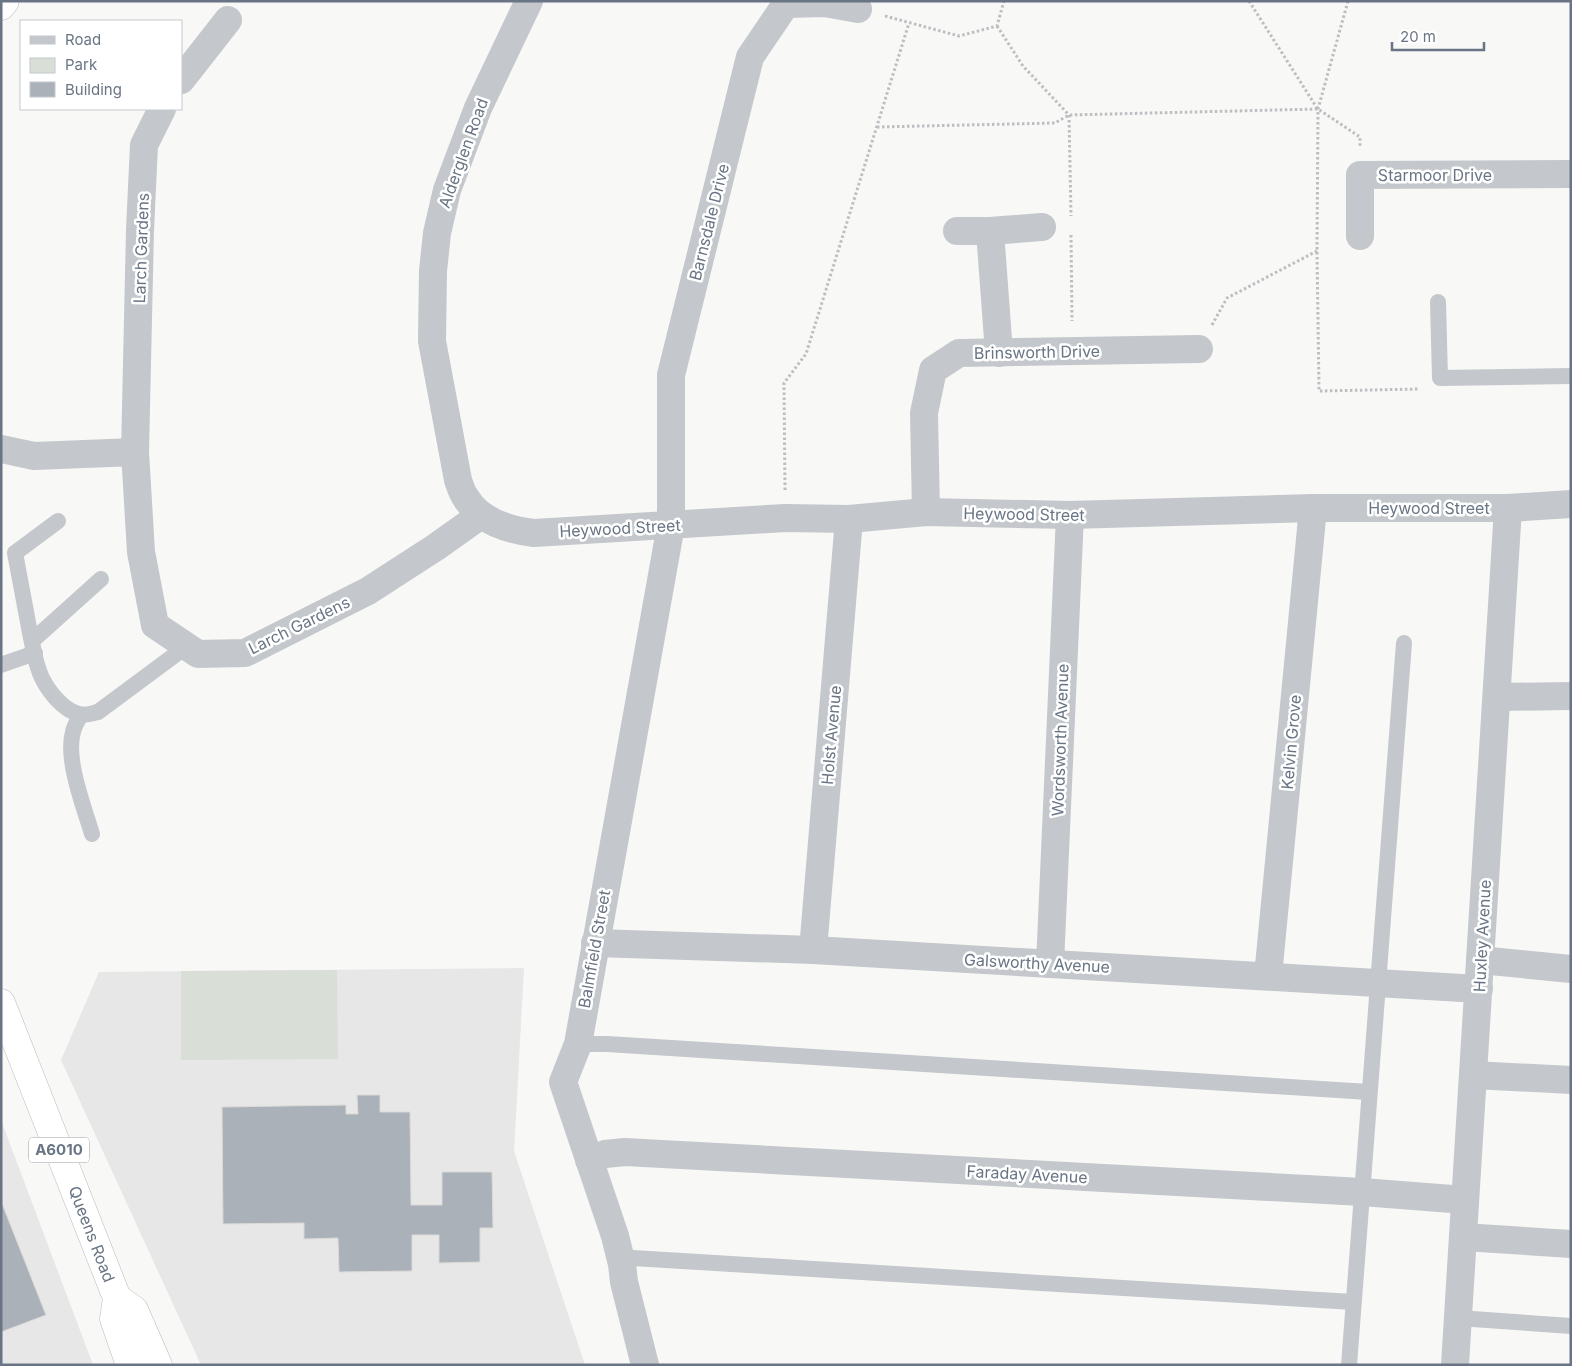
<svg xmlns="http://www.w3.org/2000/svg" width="1572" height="1366" font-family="Inter,sans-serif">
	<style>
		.built { fill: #e6e7e6 }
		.green { fill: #d9dfd7 }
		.building { fill: #abb1b8; stroke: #dadad8 }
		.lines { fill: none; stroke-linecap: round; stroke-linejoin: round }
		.trunk-casing { stroke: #b7babd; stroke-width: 29 }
		.path { stroke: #bcbec1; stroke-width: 3; stroke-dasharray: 2.5 2.5; stroke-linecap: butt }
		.service { stroke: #c4c7cb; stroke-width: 16 }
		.minor { stroke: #c4c7cb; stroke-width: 28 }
		.trunk { stroke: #fff; stroke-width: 28 }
		.labels { text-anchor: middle; stroke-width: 5; stroke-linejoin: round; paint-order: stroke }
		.shield { fill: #fff; stroke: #969ea9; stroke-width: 1 }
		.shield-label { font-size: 15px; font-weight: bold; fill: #697584 }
		.street-label { font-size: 16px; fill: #697584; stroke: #fff }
	</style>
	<rect width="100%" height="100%" fill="#f8f8f6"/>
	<g class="built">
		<polygon points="524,968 514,1151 585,1365 201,1365 61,1060 99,972"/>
		<polygon points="1,1120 93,1365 1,1365"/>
	</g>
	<polygon class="green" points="337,970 338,1059 181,1060 181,971"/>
	<g class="building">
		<polygon points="357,1095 380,1095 380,1112 410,1112 411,1205 442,1205 442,1172 492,1172 493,1228 480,1228 480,1262 439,1263 439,1235 412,1235 412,1271 339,1272 338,1238 304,1239 304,1223 223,1224 222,1107 346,1105 346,1114 358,1114"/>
		<polygon points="1,1201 46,1315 1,1332"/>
	</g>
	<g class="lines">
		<g class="trunk-casing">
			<g id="trunk">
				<polyline points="1,6 5,1"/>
				<polyline points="1,1003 117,1298 114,1319 130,1365"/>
				<polyline points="117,1298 134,1310 158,1365"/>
			</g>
		</g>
		<g class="path">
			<polyline points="1249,1 1317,108"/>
			<polyline points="1348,1 1318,109 1317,251 1319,391 1419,389"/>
			<polyline points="885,16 959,36 997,26 1004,1"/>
			<polyline points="997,26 1023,66 1069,115 1071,216"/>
			<polyline points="877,127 1055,123 1069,115 1318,109 1360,137 1360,147"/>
			<polyline points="1071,235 1072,321"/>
			<polyline points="1212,325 1227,298 1317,251"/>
			<polyline points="785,490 784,383 806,354 909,23"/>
		</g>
		<g class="service">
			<polyline points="1438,302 1440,378 1571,376"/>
			<path d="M58,521L15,553C20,580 25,606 30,633C33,647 35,664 42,678C49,692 63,710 79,714C86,716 92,713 98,712L187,646"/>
			<polyline points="32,641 101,579"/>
			<polyline points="1,665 35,653"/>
			<path d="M81,715C78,720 74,726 73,732C65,759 84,807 92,834"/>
			<polyline points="578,1044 607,1044 1369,1092"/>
			<polyline points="622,1264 633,1258 1353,1302"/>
			<polyline points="1458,1318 1571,1326"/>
			<polyline points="1349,1365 1404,643"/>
		</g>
		<g class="minor">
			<path d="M529,1L478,108L447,190L437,233L433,271L432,341L458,480C460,486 462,493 466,498C479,521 509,530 534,533L785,518L849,519L926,512L1070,515L1313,508H1508L1571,504"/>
			<polyline points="181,80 228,20"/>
			<polyline points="957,231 990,231"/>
			<polyline points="1360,236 1360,175 1571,174"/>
			<polyline points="999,353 990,231 1042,227"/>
			<polyline points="1,449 34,456 135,452 141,552 155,625 198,654 245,653 368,591 436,547 481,515"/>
			<polyline points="135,452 140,230 144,145 162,109"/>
			<polyline points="926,512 924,413 933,370 959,353 1199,349"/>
			<polyline points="1497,697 1571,696"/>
			<polyline points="595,943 813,950 1479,989"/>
			<polyline points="813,950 849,519"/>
			<polyline points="1480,960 1571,969"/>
			<polyline points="1050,964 1070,515"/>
			<polyline points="1268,976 1313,508"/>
			<polyline points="1473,1075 1571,1080"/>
			<polyline points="589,1160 605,1154 625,1152 1362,1192 1465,1200"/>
			<polyline points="1463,1237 1571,1244"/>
			<polyline points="645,1365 624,1282 622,1264 615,1236 563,1082 578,1044 671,525 671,375 750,57 786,4 825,3 858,9"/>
			<polyline points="1455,1365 1508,508"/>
		</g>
		<use href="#trunk" class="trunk"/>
	</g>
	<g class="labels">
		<rect class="shield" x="29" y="1137.5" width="60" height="25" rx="4"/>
		<g class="shield-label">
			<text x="59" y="1155">A6010</text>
		</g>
		<g class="street-label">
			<text transform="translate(463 153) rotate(-70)" y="6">Alderglen Road</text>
			<text x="1435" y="181">Starmoor Drive</text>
			<text transform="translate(709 222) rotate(-76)" y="6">Barnsdale Drive</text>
			<text transform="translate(141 248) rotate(-88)" y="6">Larch Gardens</text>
			<text transform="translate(1037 352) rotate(-1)" y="6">Brinsworth Drive</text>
			<text x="1429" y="514">Heywood Street</text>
			<text transform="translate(1024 514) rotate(1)" y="6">Heywood Street</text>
			<text transform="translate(620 528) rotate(-3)" y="6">Heywood Street</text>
			<text transform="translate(299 625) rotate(-26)" y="6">Larch Gardens</text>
			<text transform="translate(831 735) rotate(-85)" y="6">Holst Avenue</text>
			<text transform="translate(1060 740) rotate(-88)" y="6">Wordsworth Avenue</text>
			<text transform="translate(1291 742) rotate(-85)" y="6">Kelvin Grove</text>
			<text transform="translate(1482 936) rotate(-87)" y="6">Huxley Avenue</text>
			<text transform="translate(594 949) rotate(-80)" y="6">Balmfield Street</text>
			<text transform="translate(1037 963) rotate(3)" y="6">Galsworthy Avenue</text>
			<text transform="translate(1027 1174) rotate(3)" y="6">Faraday Avenue</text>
			<text transform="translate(92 1234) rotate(69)" y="6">Queens Road</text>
		</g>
	</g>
	<rect width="1572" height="1366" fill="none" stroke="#697584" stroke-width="5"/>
	<rect x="20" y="20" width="162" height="90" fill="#ffffff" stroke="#c3c8ce"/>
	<rect x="30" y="36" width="25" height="8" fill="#c4c7cb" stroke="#c3c8ce"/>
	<text x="65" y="45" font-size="15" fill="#697584">Road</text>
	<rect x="30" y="58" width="25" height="15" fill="#d9dfd7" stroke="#c3c8ce"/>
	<text x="65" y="70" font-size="15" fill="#697584">Park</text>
	<rect x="30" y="82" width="25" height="15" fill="#abb1b8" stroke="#c3c8ce"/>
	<text x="65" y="95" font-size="15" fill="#697584">Building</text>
	<path d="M1392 42v8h92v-8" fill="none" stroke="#697584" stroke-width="2.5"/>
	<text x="1400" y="42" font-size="15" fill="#697584" stroke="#ffffff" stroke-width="4" paint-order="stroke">20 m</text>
</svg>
